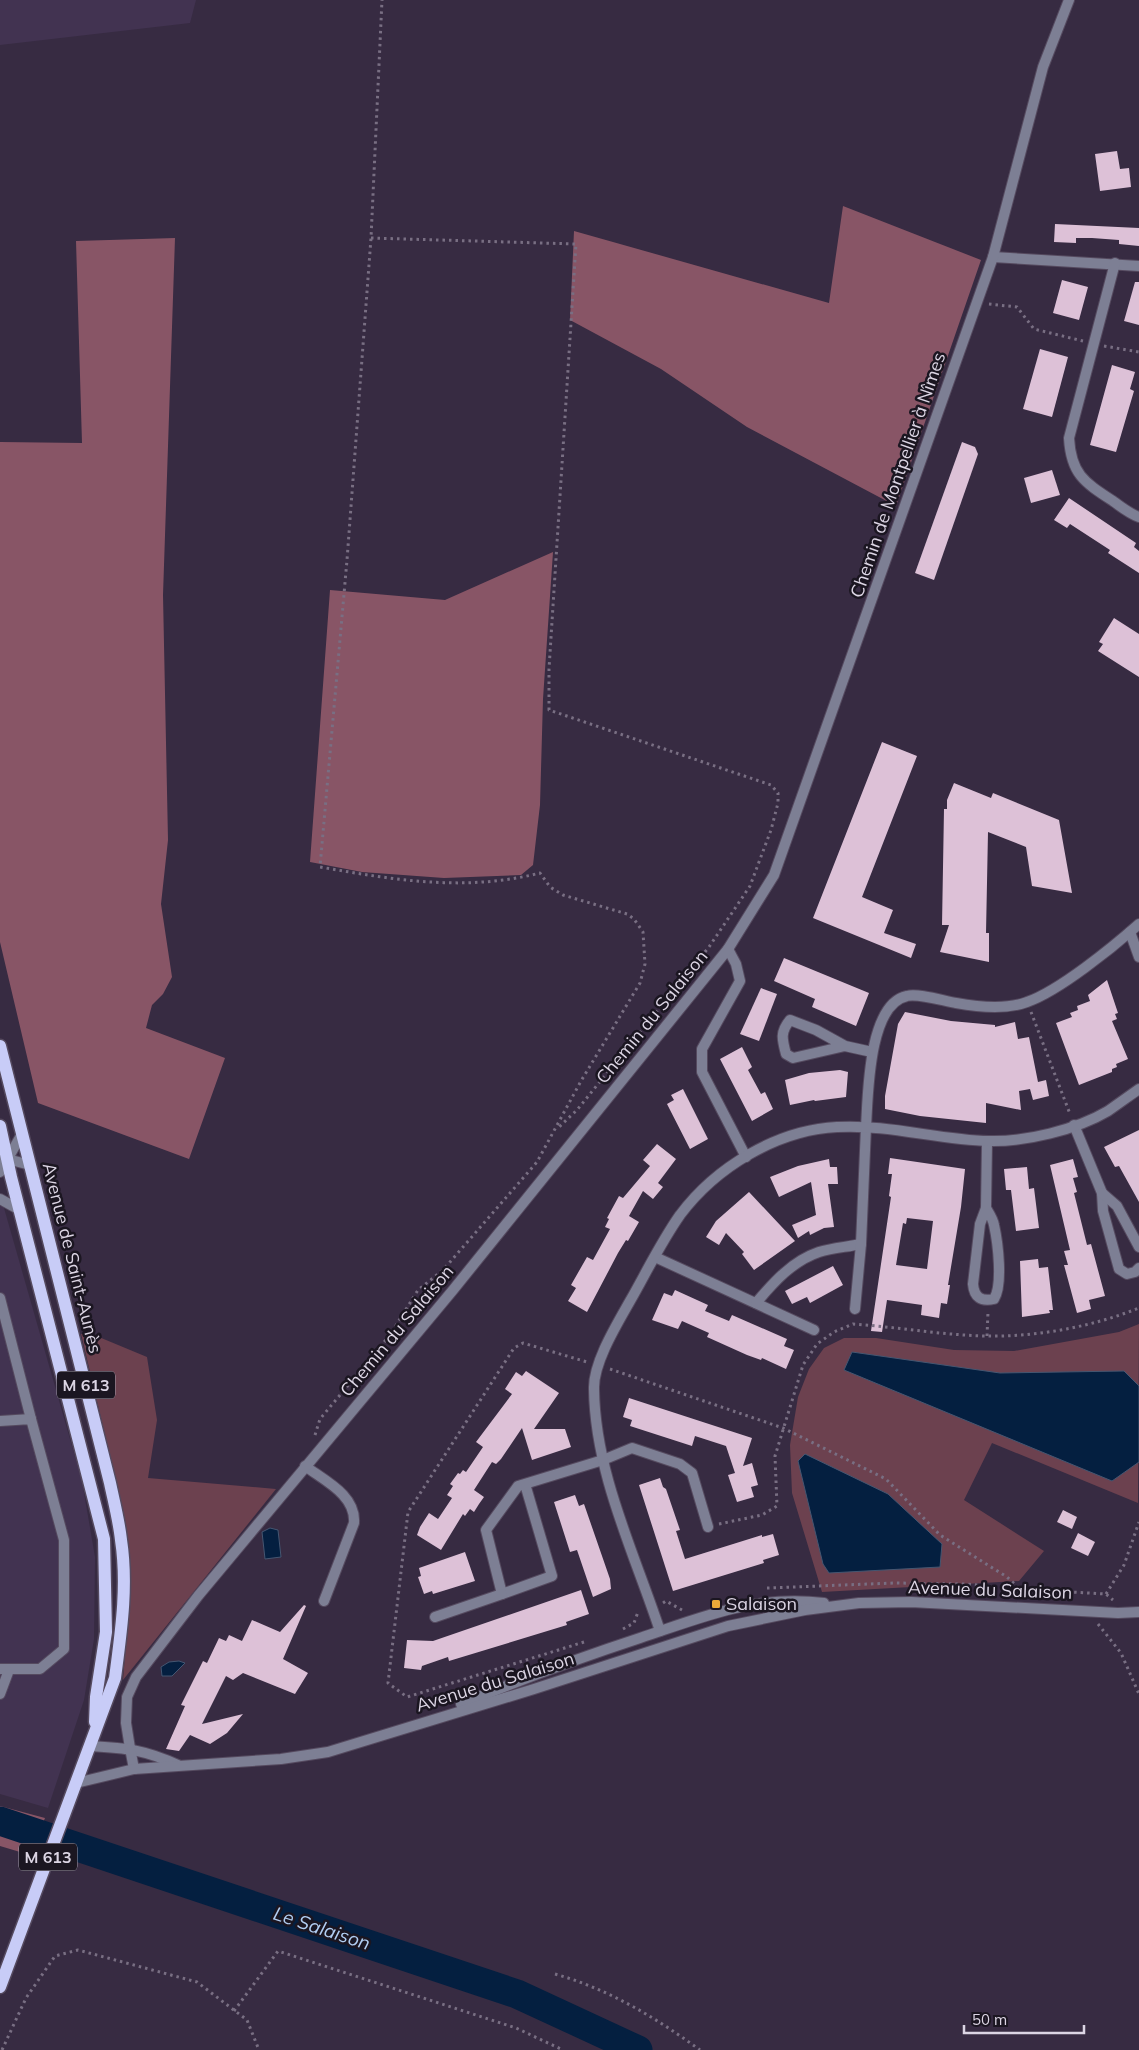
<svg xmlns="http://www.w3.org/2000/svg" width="1139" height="2050" font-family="Mulish,sans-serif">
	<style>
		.built { fill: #423351 }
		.green { fill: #6c414f }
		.forest { fill: #856 }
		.water { fill: #041f40; stroke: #455671 }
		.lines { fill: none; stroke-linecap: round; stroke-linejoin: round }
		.river { stroke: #041f40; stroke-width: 29 }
		.building { fill: #ddc1d7; fill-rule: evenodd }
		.service-casing { stroke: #554a5f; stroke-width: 12 }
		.minor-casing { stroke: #554a5f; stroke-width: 12 }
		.tertiary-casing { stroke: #554a5f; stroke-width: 12 }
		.primary-casing { stroke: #554a5f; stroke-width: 15 }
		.path { stroke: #796f83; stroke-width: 3; stroke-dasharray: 2.5 4; stroke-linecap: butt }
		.service { stroke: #7d7f94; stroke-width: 10 }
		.minor { stroke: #7d7f94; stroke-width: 10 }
		.tertiary { stroke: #7d7f94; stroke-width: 10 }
		.primary { stroke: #c8ccf7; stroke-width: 12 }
		.poi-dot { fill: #eaaa39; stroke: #1b1621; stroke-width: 2 }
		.labels { text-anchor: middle; stroke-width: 5; stroke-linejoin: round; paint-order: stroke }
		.shield { fill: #1b1621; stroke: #a29caa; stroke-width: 1 }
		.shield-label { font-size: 16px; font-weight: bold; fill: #dcd5e4 }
		.street-label { font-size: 18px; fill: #dcd5e4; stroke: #1b1621 }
		.poi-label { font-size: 18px; fill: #dcd5e4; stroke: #1b1621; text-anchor: start }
		.water-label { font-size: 19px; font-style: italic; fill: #b1cef3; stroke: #1b1621 }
	</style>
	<rect width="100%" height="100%" fill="#372b42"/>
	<g class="built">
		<polygon points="0,0 196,0 190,23 0,45"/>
		<polygon points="0,1194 82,1481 95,1557 94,1639 84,1700 48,1808 0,1794"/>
	</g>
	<g class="green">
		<polygon points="1139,1324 1138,1503 992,1443 964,1500 1044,1551 1019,1581 822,1592 792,1493 790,1445 798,1397 809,1369 824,1348 844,1338 876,1338 954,1350 1014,1351 1119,1332"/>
		<polygon points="81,1334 94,1335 147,1357 157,1420 148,1478 276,1489 123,1680 130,1591 123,1510"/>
	</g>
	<g class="forest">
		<polygon points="843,206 981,260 896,506 747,427 661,369 570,320 574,231 829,303"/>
		<polygon points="175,238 163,595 168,840 161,904 172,977 163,994 152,1005 146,1028 225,1058 189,1159 38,1103 0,942 0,442 82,443 76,241"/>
		<polygon points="553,552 543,699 540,805 533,865 521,875 444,878 362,872 310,862 330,590 445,600"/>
		<polygon points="0,1806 45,1818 30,1855 0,1846"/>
	</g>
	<g class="water">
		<polygon points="852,1352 1000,1373 1124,1371 1139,1386 1139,1462 1112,1481 844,1370"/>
		<polygon points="805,1454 888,1494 942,1544 940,1567 829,1573 823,1564 798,1461"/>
		<polygon points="270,1528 278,1530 281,1557 265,1559 262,1532"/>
		<polygon points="179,1661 185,1663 172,1676 162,1676 161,1667 169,1662"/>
	</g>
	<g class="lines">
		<polyline class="river" points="0,1821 517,1994 638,2050"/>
	</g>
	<g class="building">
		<polygon points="1117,151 1120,169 1129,168 1131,187 1100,191 1095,154"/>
		<polygon points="1055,224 1139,228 1139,246 1119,244 1119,240 1092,238 1076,238 1076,243 1054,242"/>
		<polygon points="1062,280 1088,287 1079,320 1053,313"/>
		<polygon points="1135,282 1139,282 1139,325 1124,321"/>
		<polygon points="1040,349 1068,357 1052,417 1023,409"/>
		<polygon points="1112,365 1135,372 1130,389 1134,391 1116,452 1090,445"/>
		<polygon points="962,442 975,447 978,454 934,580 915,573"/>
		<polygon points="1052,470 1060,495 1031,503 1024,478"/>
		<polygon points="1069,498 1136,543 1134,547 1139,551 1139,573 1108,553 1110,550 1070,524 1067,528 1054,520"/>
		<polygon points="1114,618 1139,634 1139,677 1098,651 1103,644 1099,642"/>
		<polygon points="882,742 917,756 862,897 893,910 884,933 916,944 911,958 813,918"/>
		<polygon points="954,783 991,798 993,793 1059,820 1072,893 1032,886 1026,847 988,832 986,933 989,933 989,962 940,952 949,925 942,925 944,809 947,809 947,800"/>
		<polygon points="784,958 869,993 856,1026 812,1007 815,999 774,981"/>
		<polygon points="1107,980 1118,1013 1115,1014 1117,1019 1112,1021 1128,1059 1116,1064 1117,1067 1112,1069 1112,1072 1079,1085 1056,1023 1072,1017 1070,1013 1078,1010 1077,1006 1090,1001 1088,995"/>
		<polygon points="761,988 777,994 759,1041 740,1034"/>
		<polygon points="905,1012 951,1021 995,1025 995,1027 1015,1022 1018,1039 1029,1037 1038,1082 1046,1080 1049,1096 1033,1100 1030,1089 1019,1091 1021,1110 986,1103 986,1123 920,1116 885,1109 885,1096 898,1024"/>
		<polygon points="742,1047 752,1067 748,1070 761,1094 765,1092 773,1109 752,1121 720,1059"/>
		<polygon points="840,1070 848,1072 846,1097 815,1101 814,1100 790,1105 785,1080 809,1073"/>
		<polygon points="683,1089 708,1139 690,1149 667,1104 674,1100 671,1095"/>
		<polygon points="1139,1130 1139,1202 1119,1166 1115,1167 1104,1147"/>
		<polygon points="657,1144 676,1159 658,1183 663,1187 653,1199 643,1191 629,1216 639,1222 628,1241 626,1240 618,1253 587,1312 568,1301 576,1288 571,1285 587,1257 593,1260 610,1229 605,1227 609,1219 607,1218 619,1196 623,1198 650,1166 643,1160"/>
		<path d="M890,1158L965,1169L961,1207L948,1285H950L947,1304L941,1303L939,1318L921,1315L922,1305L887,1300L882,1332L871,1331L891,1197L889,1196L892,1174H888ZM907,1218L933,1221L927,1269L896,1265L903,1223L906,1224Z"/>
		<polygon points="829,1159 830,1167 837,1167 838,1184 828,1184 834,1227 824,1228 810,1235 809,1231 798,1238 792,1225 816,1215 811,1182 779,1197 770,1177 798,1166"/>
		<polygon points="1073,1159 1078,1177 1073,1178 1077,1192 1074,1193 1087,1245 1091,1244 1105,1296 1089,1300 1091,1309 1077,1313 1064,1265 1068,1265 1064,1251 1070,1250 1050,1165"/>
		<polygon points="1027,1167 1029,1189 1034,1188 1039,1228 1016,1231 1011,1190 1006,1190 1004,1169"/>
		<polygon points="749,1192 795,1241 754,1270 742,1254 744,1252 726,1233 719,1245 706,1237 716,1221"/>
		<polygon points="1038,1259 1039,1268 1048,1267 1053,1310 1049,1310 1050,1313 1022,1317 1020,1261"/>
		<polygon points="833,1266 843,1285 810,1303 807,1297 792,1304 785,1291"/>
		<polygon points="675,1290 708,1305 705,1311 729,1321 732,1315 787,1339 784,1346 794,1350 786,1369 762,1358 761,1360 747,1355 707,1337 709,1333 682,1321 678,1329 652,1320 664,1293 672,1296"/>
		<polygon points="526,1371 559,1393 534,1429 565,1429 571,1447 532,1460 522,1428 501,1459 496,1464 492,1462 474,1490 484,1497 479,1504 474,1512 470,1509 465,1516 463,1514 441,1550 417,1535 420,1527 429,1513 438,1519 452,1498 447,1495 453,1486 450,1484 458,1473 460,1474 463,1470 466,1472 483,1447 476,1442 512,1394 505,1389 516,1372 522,1376"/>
		<polygon points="629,1398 752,1438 743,1466 752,1463 758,1485 751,1487 754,1497 737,1502 728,1475 735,1473 726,1446 695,1436 692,1446 630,1426 632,1420 623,1417"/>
		<polygon points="660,1478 663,1487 666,1489 680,1530 676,1531 685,1559 762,1535 762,1537 773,1534 779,1555 763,1560 764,1563 673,1591 639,1485"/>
		<polygon points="575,1495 579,1506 584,1504 610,1579 611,1589 593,1597 577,1550 570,1552 554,1502"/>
		<polygon points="1063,1510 1077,1517 1072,1529 1057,1522"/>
		<polygon points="1078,1533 1095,1542 1088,1556 1071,1548"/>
		<polygon points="465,1552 475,1581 433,1594 432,1591 424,1594 418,1577 421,1576 419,1568"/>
		<polygon points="581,1590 589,1614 566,1622 567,1625 449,1661 448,1657 422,1666 421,1670 404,1668 407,1640 433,1641"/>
		<polygon points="304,1605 306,1606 283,1659 308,1673 295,1694 243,1673 233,1680 226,1676 202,1724 243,1714 227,1733 210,1744 190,1735 179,1751 166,1749 185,1706 181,1705 203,1661 207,1663 219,1638 226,1641 229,1635 242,1641 252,1620 280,1632"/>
	</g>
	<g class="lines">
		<g class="service-casing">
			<g id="service">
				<path d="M845,1046L793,1058L786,1054C782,1039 780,1032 790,1020L816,1030L845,1046L872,1052"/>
				<polyline points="1074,1125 1102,1193 1103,1211 1119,1269 1127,1274 1135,1272 1139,1268"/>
				<polyline points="1102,1193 1117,1206 1139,1247"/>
				<path d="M986,1208C989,1213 993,1219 994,1225C998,1243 1003,1285 994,1299C981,1302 974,1297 973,1284L980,1224L986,1208L987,1142"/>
				<polyline points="655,1257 814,1330"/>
				<polyline points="0,1298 31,1419"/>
				<path d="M756,1303C773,1283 792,1261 819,1252C832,1248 847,1247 861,1244"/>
				<polyline points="855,1309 861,1244 866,1127"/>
				<path d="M305,1466C325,1481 356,1495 354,1523L324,1601"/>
				<polyline points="525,1484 552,1576 502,1594 486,1530 518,1486 603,1460 632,1448 680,1464 692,1473 708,1527"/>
				<polyline points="435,1617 502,1594"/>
				<polyline points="0,1694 9,1670"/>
			</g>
		</g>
		<g class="minor-casing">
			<g id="minor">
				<polyline points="993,257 1139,266"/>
				<path d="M1115,263L1069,438C1071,474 1084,482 1113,501C1121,507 1130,514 1139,517"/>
				<polyline points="1130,932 1139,957"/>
				<polyline points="728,949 736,964 740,981 702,1049 702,1072 746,1157"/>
				<path d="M866,1127C868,1096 868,1004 907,996C918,993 944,1001 956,1003C978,1007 1006,1010 1027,1002C1059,991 1113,947 1139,924"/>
				<polyline points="0,1157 30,1165"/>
				<polyline points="0,1172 22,1134"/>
				<polyline points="0,1199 20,1210"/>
				<polyline points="0,1421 31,1419 64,1540 64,1649 40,1669 0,1669"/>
				<path d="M660,1631C634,1552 595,1473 594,1389C593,1363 617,1324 630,1301C646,1273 661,1242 680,1215C716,1167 777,1130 837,1127C889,1124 938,1140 989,1141C1025,1142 1076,1130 1108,1111C1118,1104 1129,1096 1139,1089"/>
				<polyline points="130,1748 126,1723 127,1697 136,1677 198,1596 453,1290 728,949 774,875 993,257 1043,67 1069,0"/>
			</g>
		</g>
		<g class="tertiary-casing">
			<g id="tertiary">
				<path d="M461,1704C520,1680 579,1658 640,1638C706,1616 753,1595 824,1603"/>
				<path d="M90,1746C127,1748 145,1750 178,1765"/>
				<polyline points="130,1748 134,1769"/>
				<polyline points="76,1783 134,1769 281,1759 328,1752 534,1689 728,1626 805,1610 859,1603 911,1602 1118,1613 1139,1612"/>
			</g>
		</g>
		<g class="primary-casing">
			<g id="primary">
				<path d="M0,1046L110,1483C114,1502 119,1521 121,1540C128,1586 121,1632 115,1678L0,1987"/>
				<polyline points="0,1126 11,1177 104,1539 106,1632 96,1697 95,1722"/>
			</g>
		</g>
		<g class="path">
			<polyline points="371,238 576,244 549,669 549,710 771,785 778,793 778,803 771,830 750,886 709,947 577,1110 558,1128"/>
			<polyline points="989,304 1017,307 1034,329 1083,341"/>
			<polyline points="1104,346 1139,352"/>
			<polyline points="1031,1012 1070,1114"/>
			<polyline points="987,1336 988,1312"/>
			<polyline points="610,1369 783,1428 886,1479 940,1535 1007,1577 1020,1589 1106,1594 1113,1600"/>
			<path d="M315,1435L320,1419L390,1335L418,1290L443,1270L537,1162L581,1081L640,983L645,964L643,932L634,919L627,914L563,895L550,887L540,873C465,892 395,880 320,867L347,560L371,238L382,0"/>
			<path d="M719,1524L762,1515L777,1506L775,1456L803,1365L817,1344L834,1332L853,1324C897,1327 941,1335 986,1336C1037,1337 1091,1327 1139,1308"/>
			<polyline points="767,1588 895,1583 966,1584 1020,1589"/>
			<polyline points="1106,1594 1124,1565 1139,1522"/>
			<polyline points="663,1603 666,1601 682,1610"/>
			<polyline points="1098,1624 1121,1653 1139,1694"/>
			<polyline points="623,1629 634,1623 638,1612"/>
			<polyline points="584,1642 407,1697 388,1683 408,1512 514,1348 523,1343 587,1362"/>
			<path d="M555,1974C608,1989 655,2017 700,2050"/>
			<polyline points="234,2011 278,1951 516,2028 563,2050"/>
			<polyline points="2,2050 26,1998 55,1956 78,1950 197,1982 247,2020 259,2050"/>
		</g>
		<use href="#service" class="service"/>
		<use href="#minor" class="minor"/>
		<use href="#tertiary" class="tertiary"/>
		<use href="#primary" class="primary"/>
	</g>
	<rect class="poi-dot" x="711" y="1599" width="10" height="10" rx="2.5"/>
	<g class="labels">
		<g class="shield">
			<rect x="57" y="1371.5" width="58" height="27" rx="4"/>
			<rect x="19" y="1843.5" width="58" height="27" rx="4"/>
		</g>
		<g class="shield-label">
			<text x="86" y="1391">M 613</text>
			<text x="48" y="1863">M 613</text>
		</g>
		<g class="street-label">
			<text transform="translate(898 475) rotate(-71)" y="6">Chemin de Montpellier à Nîmes</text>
			<text transform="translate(652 1017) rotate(-51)" y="6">Chemin du Salaison</text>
			<text transform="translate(72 1258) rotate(76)" y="6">Avenue de Saint-Aunès</text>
			<text transform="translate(397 1331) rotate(-50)" y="6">Chemin du Salaison</text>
			<text transform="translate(990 1590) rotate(2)" y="6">Avenue du Salaison</text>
			<text transform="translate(495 1682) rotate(-17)" y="6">Avenue du Salaison</text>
		</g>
		<g class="poi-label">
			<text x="726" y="1610">Salaison</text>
		</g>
		<g class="water-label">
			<text transform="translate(322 1928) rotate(18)" y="7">Le Salaison</text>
		</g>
	</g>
	<path d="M964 2025v8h120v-8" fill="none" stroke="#dcd5e4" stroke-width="2.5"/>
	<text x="972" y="2025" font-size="15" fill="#dcd5e4" stroke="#1b1621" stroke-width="4" paint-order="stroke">50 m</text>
</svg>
